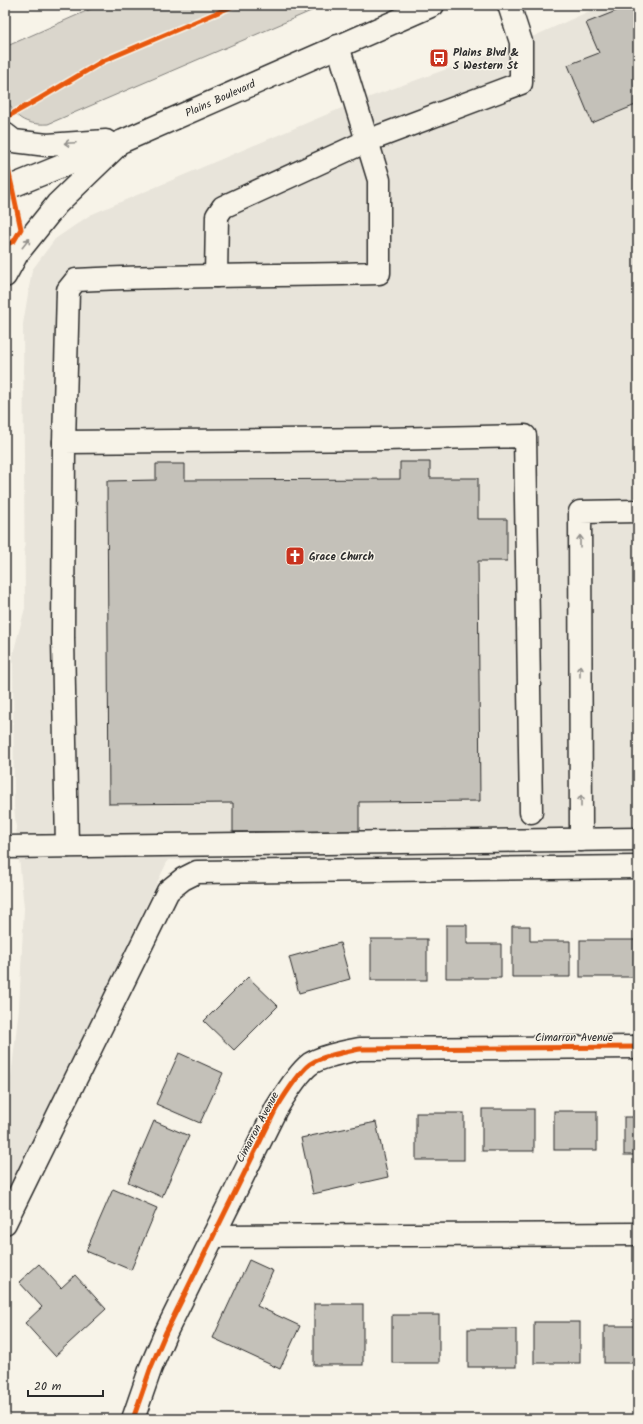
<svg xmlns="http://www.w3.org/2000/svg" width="643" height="1424" font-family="Kalam,sans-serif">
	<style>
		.built { fill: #e8e4da }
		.park { fill: #dad6cc; stroke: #82807c }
		.building { fill: #c4c1b9; stroke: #2b2b2b }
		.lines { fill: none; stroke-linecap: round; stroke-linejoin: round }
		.minor-casing { stroke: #2b2b2b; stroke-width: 25 }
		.major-casing { stroke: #2b2b2b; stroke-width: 25 }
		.minor { stroke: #f7f3e8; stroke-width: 22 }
		.major { stroke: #f7f3e8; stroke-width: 22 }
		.cycleway-casing { stroke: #f7f3e8; stroke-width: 8 }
		.cycleway { stroke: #e8590c; stroke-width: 5 }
		.oneway { stroke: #918f8a }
		.labels { text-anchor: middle; stroke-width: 3; stroke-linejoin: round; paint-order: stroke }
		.poi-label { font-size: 11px; font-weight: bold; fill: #2b2b2b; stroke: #f7f3e8; text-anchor: start }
		.street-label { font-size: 11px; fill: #2b2b2b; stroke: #f7f3e8 }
	</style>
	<rect width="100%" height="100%" fill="#f7f3e8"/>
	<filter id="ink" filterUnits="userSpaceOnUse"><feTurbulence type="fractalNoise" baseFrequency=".025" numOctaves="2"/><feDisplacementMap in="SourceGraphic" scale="8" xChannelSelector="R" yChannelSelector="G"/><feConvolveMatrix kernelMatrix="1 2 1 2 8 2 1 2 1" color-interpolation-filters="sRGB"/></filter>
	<g filter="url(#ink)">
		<polygon class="built" points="603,5 638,5 638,856 168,860 57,1092 6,1200 5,1200 5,1128 19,1008 24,908 14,807 13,654 25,608 23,324 32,270 55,239 90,215 356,102 521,42"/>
		<path class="park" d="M100,5H325L48,124C0,127 5,85 5,47Z"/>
		<g class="building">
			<polygon points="631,5 638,5 638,104 592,123 568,65 599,53 586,23"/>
			<polygon points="400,462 430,462 430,478 478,478 478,519 507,519 507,561 478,561 480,801 359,802 359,831 233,832 233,803 109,804 107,481 156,480 156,464 185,464 185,480 400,479"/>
			<polygon points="446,925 467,925 467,944 501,944 501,978 446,978"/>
			<polygon points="512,926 530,926 530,941 570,941 570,977 512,977"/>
			<rect x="371" y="939" width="56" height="41"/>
			<rect x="580" y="940" width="57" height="37"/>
			<polygon points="340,943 350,979 299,993 289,957"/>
			<polygon points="248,977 278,1006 234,1050 204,1021"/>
			<polygon points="179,1053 223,1073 200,1123 156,1104"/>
			<rect x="482" y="1109" width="52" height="42"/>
			<rect x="554" y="1111" width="43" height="39"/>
			<rect x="416" y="1113" width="48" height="47"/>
			<rect x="624" y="1117" width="14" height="38"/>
			<polygon points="154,1121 189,1136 162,1197 128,1182"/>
			<polygon points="376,1122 388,1177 313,1194 301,1138"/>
			<polygon points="113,1189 157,1208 131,1270 86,1251"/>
			<polygon points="249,1260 273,1271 257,1306 300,1326 280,1369 213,1338"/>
			<polygon points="39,1264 61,1288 75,1275 106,1309 55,1356 25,1323 42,1307 19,1282"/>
			<rect x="314" y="1304" width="49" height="61"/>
			<rect x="392" y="1315" width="47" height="48"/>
			<rect x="534" y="1322" width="46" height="41"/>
			<rect x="604" y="1326" width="34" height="37"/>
			<rect x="468" y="1329" width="48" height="38"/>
		</g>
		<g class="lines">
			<g class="minor-casing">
				<g id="minor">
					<polyline points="216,276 217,216 223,207 367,141 521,83 521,42 509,5"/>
					<path d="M64,442L68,290L76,280C177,275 278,276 379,273V180L338,46"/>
					<polyline points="581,840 580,512 638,511"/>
					<polyline points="67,846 63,638 64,442 384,439 525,436 531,812"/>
					<polyline points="5,847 638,839"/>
					<polyline points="5,1223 168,891 183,879 197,872 638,867"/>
					<polyline points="213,1236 638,1234"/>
					<path d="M133,1419L151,1367L166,1332L276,1109C284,1096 298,1073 310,1064C322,1056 345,1052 360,1049L638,1047"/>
				</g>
			</g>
			<g class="major-casing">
				<g id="major">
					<polyline points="5,134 14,141 47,145 106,141"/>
					<polyline points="5,189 123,141 433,5"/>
					<polyline points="5,276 17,254 57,204 115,148"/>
				</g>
			</g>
			<use href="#minor" class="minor"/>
			<use href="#major" class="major"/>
			<g class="cycleway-casing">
				<g id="cycleway">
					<polyline points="5,118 39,99 103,61 235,5"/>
					<polyline points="5,155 21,229 14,241 5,245"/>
					<path d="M133,1419L151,1367L166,1332L276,1109C284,1096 298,1073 310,1064C322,1056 345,1052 360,1049L638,1047"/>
				</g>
			</g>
			<use href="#cycleway" class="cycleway"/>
		</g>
		<defs><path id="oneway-shaft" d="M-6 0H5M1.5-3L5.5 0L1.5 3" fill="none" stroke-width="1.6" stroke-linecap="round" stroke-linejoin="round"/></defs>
		<g class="oneway">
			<use href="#oneway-shaft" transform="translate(70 143) rotate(177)"/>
			<use href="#oneway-shaft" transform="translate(26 243) rotate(-51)"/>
			<use href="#oneway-shaft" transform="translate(580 541) rotate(-90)"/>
			<use href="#oneway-shaft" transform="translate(580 671) rotate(-90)"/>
			<use href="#oneway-shaft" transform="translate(581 801) rotate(-90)"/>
		</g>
	</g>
	<defs>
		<g id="bus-square" transform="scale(1)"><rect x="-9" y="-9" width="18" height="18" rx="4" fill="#c8321e" stroke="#f7f3e8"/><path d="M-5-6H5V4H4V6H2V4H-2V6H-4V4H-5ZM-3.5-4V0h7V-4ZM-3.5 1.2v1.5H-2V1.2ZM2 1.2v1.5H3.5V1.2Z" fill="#fff"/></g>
		<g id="church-square" transform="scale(1)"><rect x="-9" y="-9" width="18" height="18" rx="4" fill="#c8321e" stroke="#f7f3e8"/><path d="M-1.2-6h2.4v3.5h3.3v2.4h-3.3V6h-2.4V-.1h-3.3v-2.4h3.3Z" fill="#fff"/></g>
	</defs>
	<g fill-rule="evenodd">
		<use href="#bus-square" x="439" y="58"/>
		<use href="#church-square" x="295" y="556"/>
	</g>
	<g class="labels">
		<g class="poi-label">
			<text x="453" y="56">Plains Blvd &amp;<tspan x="453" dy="13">S Western St</tspan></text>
			<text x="309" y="560">Grace Church</text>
		</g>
		<g class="street-label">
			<text transform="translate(220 98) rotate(-24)" y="4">Plains Boulevard</text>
			<text x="574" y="1041">Cimarron Avenue</text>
			<text transform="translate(257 1127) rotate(-62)" y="4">Cimarron Avenue</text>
		</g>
	</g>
	<rect width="643" height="1424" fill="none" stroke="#f7f3e8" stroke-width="20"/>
	<rect x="10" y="10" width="623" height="1404" fill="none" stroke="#2b2b2b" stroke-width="1.5" filter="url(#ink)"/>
	<path d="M28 1390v6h75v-6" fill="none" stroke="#2b2b2b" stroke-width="2"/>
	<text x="34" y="1390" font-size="12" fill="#2b2b2b" stroke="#f7f3e8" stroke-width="3" paint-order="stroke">20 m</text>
</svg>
